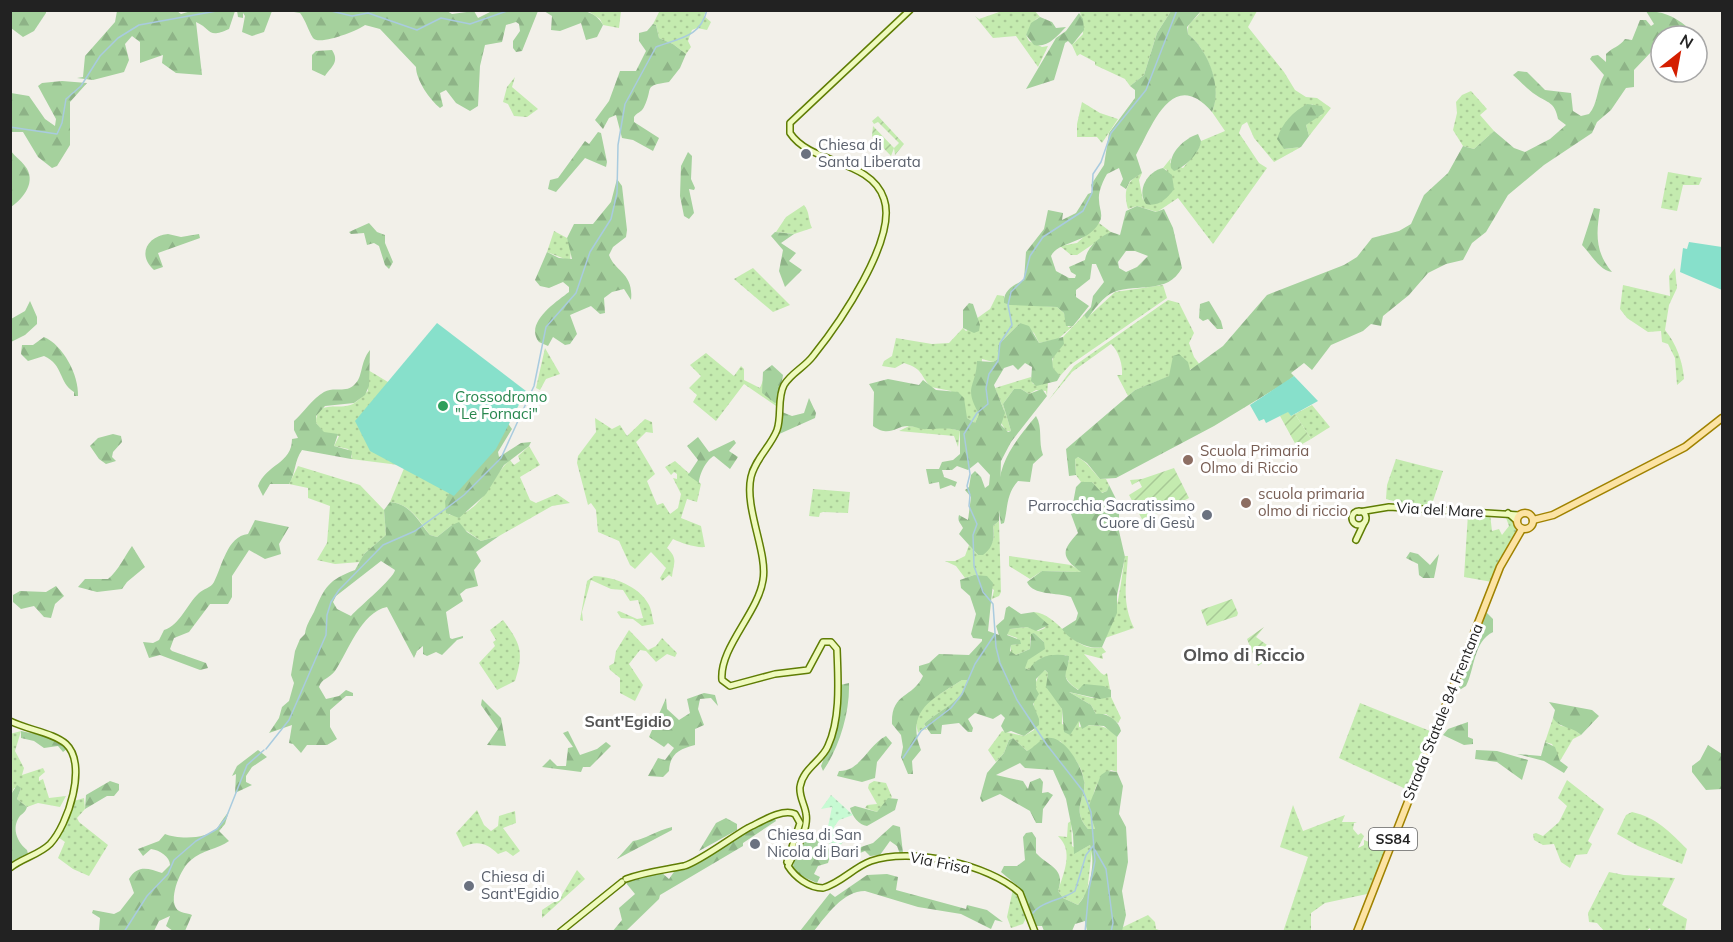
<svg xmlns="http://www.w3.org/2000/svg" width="1733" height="942" font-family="Mulish,sans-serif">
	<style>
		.grass { fill: url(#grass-dots) }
		.forest { fill: url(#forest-firs); fill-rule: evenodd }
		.park { fill: url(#park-dots) }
		.garden { fill: url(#garden-furrows) }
		.pitch { fill: #87e0cb }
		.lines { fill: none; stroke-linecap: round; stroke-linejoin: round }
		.stream { stroke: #a9cbdf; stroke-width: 1.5 }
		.secondary-casing { stroke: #5f7d04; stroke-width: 8 }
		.primary-casing { stroke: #a08200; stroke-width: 9 }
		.secondary { stroke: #effabe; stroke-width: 5 }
		.primary { stroke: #fce3a3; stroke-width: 6 }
		.worship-dot { fill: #6b7280; stroke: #fff; stroke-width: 2 }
		.leisure-dot { fill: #2e9e5b; stroke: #fff; stroke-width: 2 }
		.education-dot { fill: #8d6e63; stroke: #fff; stroke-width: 2 }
		.labels { text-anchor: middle; stroke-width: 6; stroke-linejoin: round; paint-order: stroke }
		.shield { fill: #fff; stroke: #646464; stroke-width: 1.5 }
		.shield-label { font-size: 14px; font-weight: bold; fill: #222 }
		.worship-label { font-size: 15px; fill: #5b616d; stroke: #fff; text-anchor: start }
		.leisure-label { font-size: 15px; fill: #27864d; stroke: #fff; text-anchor: start }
		.education-label { font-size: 15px; fill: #785e54; stroke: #fff; text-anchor: start }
		.street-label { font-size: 15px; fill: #222; stroke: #fff }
		.neighbourhood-label { font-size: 16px; font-weight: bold; fill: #555; stroke: #fff }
		.quarter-label { font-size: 18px; font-weight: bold; fill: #555; stroke: #fff }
	</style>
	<defs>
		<pattern id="grass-dots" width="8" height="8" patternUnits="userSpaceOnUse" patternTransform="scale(1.5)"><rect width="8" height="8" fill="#c4ebaf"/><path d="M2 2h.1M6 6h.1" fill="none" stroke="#a8c996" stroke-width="1.8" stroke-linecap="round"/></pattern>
		<pattern id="forest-firs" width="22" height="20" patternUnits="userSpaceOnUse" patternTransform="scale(1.5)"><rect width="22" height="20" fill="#a5d19d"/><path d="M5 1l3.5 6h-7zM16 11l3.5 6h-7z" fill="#8eb387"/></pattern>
		<pattern id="park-dots" width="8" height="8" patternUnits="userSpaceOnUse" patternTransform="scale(1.5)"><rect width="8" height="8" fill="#c7fad3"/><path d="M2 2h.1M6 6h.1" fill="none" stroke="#abd6b5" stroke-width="1.8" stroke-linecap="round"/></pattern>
		<pattern id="garden-furrows" width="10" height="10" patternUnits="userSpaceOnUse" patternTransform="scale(1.5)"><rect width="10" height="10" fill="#c4ebaf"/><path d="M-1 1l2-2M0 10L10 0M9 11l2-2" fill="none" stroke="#a8c996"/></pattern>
	</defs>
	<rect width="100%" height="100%" fill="#f2f0e9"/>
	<g class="grass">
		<polygon points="660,10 706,11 704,16 711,22 707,30 697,28 692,30 688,41 691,47 686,54 673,44 659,38 656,25 653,24"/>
		<polygon points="588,11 621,11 619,28 603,25 600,19"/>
		<polygon points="1002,11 1035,11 1040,17 1036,19 1026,35 1029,41 1042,47 1048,46 1038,67 1016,36 993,38 975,16 979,19"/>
		<polygon points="1080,11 1171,11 1157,33 1144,75 1130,86 1125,79 1095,65 1095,62 1080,54 1077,56 1072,45 1083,34"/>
		<path d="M1201,11H1257L1248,27L1284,72L1295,90L1306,97L1317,98L1331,108L1309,136L1306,125L1310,119L1322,115L1312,104L1284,149L1301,147L1274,162L1254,138L1247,122L1242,125L1239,133L1259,163L1267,168L1213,244L1178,198L1157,212L1137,206L1128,209C1123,192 1126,181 1142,173L1139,180L1143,200L1167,170L1163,168L1171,158L1170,163L1183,168L1198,150L1201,141L1225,131L1212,112C1222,87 1208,50 1188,34C1186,21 1196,21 1201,11Z"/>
		<polygon points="515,77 512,87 538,109 527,117 514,116 508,104 503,102 507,87"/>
		<polygon points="1471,91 1487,109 1480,115 1494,131 1474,149 1463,146 1453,130 1457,113 1456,102 1462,95"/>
		<polygon points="1082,102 1100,113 1118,119 1102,143 1097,137 1077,137 1077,124"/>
		<polygon points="1668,172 1702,178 1699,185 1683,185 1677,211 1661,208"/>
		<path d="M804,205C810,212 808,220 812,228L794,234L776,232L786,217Z"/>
		<polygon points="1099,223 1111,232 1077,255 1071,255 1060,246 1077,243"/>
		<polygon points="554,231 567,238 571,248 570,261 547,252"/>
		<polygon points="753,268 790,305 773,312 734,279"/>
		<path d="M1675,268L1677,288L1669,305L1665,330C1676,343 1683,362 1684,379L1677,385L1675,358L1668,344L1662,342L1661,331L1648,332L1627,318L1620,309L1623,285L1670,296L1669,276Z"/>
		<path d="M1163,285L1167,298L1070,365L1060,376C1046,365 1053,355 1063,344V337L1084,315L1087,318L1115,292Z"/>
		<path d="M997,295L1004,296V303L1057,307L1064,313L1068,327L1073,326L1058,339L1039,343L1034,333L1020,323L998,345V359L993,362L982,359L979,414L975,423L967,418L951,391L931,387C920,376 924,369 904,363L895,368L882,366L884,361L892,356L896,338L932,344L949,343L963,328L966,331L979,322L976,319L990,309Z"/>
		<path d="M1168,300L1179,303L1194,333L1189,343L1194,357L1200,365L1189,370L1171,371L1170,376L1135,390L1128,396L1117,375H1122C1123,366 1119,351 1111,344L1072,372L1048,401L1074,366Z"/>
		<polygon points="545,348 560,374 546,379 540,390 536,388"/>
		<path d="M706,353L734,376L741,366L744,369V380L760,388L764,378C764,389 777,396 779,408L744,384L716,421L693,402L697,395L689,388L701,376L690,365Z"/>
		<path d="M368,370L388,382L399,465L351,459L352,456L348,449L334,446L339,436L324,433L316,423C316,398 339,411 353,404C358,401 363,395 368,391Z"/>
		<polygon points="1031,377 1033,384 1048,381 1047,396 1046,391 1036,390 1029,394 1021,389 1014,389 1003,404 1011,431 1006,431 1000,421 1004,410 995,388"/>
		<polygon points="1312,405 1330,427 1311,439 1295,414"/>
		<path d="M595,418L612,429L620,425L627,436L645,419L652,422L653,433L646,432L636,442L655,474L647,481L657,505L663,503L670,514L678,508L681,494L673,478L677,479V474L674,472L671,475L665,467L675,461L701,484L697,502L687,499L681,518L701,526L705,547C696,548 681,543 673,539L667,548C679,559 673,564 672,577L669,575L662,581L660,578L666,568L651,552L635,569L630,565L619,541L598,532L596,510L591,503L588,505L577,463L578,456L596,432Z"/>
		<path d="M909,426C927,429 943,425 960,431L958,447L954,436L899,431Z"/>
		<path d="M529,446L540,465L520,477L530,500L536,503L557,494L570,503L552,506L499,536L481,541L461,527L452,525L437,537L430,535C419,521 411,504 390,502L405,466L456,488L449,515C481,518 490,477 510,460L514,465L520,461L518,456Z"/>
		<polygon points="1078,457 1086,463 1100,479 1106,479 1109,485 1107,491 1101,493 1092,482 1081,482 1076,475 1075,458"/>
		<polygon points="1396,459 1443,471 1431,507 1405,504 1386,499 1387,485"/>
		<polygon points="298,466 360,485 384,510 386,535 364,554 360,562 335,564 317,560 327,543 330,506 308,498 308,488 289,484"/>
		<polygon points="813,489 850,492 848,513 823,512 820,513 819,517 809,516"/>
		<polygon points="1468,514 1490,514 1492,531 1499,529 1502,535 1509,526 1505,515 1516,526 1516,532 1492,582 1464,577"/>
		<path d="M999,521L1001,592L999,596L992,599L994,590L974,575L965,578L956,566L945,561H955L965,556L969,545L978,555C991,548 996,541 993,526Z"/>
		<polygon points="1009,556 1071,565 1082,572 1042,571 1030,579 1009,566"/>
		<path d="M1125,556H1128C1126,584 1122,603 1134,628L1105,638C1118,616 1121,582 1125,556Z"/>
		<path d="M594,576C614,577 639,586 649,605C652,611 652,617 654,624L642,626L633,619L621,618L617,612L619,611L637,619L643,618L638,600L630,601L623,590L611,589L591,580L582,612L583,621L580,620L587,581Z"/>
		<path d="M1034,612C1061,615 1072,654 1102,647L1106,652L1102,654L1103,659L1084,654L1101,673L1104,675L1107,673L1110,689L1084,685L1079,690C1067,683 1060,674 1069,661L1066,655C1047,658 1042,653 1029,670L1025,668V663L1044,642L1034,633L1030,637V649L1016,655L1011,653V645L1018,644L1017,638L1006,634L1010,629L1027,627L1038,631L1045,628Z"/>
		<path d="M503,620C521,644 524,652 515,681L497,690L479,663L495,646L493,642L496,640L490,630Z"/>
		<polygon points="629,630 648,650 656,646 662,638 677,653 675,657 667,654 656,662 646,651 640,650 629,664 643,685 635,701 620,693 620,678 610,670 609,666 614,663 616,651"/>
		<path d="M1045,670L1048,673L1047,682L1062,709V724L1074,729V724L1079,721V727C1094,723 1108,725 1117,737V772L1111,770C1091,781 1089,808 1095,829H1088C1070,809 1087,797 1084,781C1082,764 1070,753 1060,741L1027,751L1013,738L1009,740L1004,753L996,762L988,750L1002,731L1024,736L1034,730C1036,712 1027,682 1045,670Z"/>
		<path d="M962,680H968C962,704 940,709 924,724L927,730L922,729L918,733L915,718L924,704Z"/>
		<polygon points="1069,692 1092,698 1111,697 1121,718 1118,723 1106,714 1096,714 1091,705"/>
		<polygon points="1360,703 1430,731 1408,790 1339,758"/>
		<polygon points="1553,718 1561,726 1571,727 1581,735 1573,739 1560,761 1552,744 1545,742"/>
		<polygon points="21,731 15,751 24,768 22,775 43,768 45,772 39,777 39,781 43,779 49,798 66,796 60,807 38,803 27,807 17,799 21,788 14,788 11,796 10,734"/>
		<polygon points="1567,780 1604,809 1588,841 1592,844 1587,854 1576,855 1570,868 1561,862 1554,844 1543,845 1534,840 1533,834 1536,833 1543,836 1559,822 1567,806 1558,798"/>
		<polygon points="874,781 886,783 892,797 877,812 865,808 867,805 877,804 868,788 869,784"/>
		<polygon points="84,798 85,809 77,818 79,822 108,845 89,876 73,869 58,858 65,842 58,837 74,801"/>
		<polygon points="1293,805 1303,831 1345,815 1342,822 1357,822 1354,823 1353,829 1358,835 1361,833 1364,836 1358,848 1364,845 1364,840 1387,849 1367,894 1325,903 1311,913 1311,931 1283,932 1308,857 1280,847"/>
		<path d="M477,810L484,825L491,831L498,826L499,816L515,811L516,823L503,828L520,851L513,856L506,851L498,854C487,843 477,840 463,847L456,833Z"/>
		<path d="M1632,812C1657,818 1669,831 1687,849L1682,864L1638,846L1617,834L1626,815Z"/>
		<path d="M1071,821L1072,846L1079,851L1090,845L1092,850L1087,892L1078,905L1063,898L1058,891C1064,872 1074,851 1058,836L1067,837L1068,823Z"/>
		<polygon points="577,870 585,879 542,918 542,910 560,898"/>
		<polygon points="1609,872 1624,875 1675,878 1662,905 1687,919 1685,931 1651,931 1650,928 1646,931 1605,932 1597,923 1589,922 1588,913"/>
		<polygon points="1013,889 1027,916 1023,924 1011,928 1007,917"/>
		<polygon points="1148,915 1155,922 1156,929 1162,931 1122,931 1121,928"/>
	</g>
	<g class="forest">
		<polygon points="11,10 46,11 46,13 34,31 23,37 11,28"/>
		<path d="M117,11H177L181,14L191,11H235L229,29C207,39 212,29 196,22L202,75L176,73L162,63L163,55L140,63V42L132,36L125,44L129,60L124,72L93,80L77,78L83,77L85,56L115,22Z"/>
		<polygon points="237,11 237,10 272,11 264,32 252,36 242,32 245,16 243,13 243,18 238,17"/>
		<path d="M447,11L452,14L474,11L478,18L492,11H538L522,51L516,52L513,48V41L520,31L519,24L516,22L506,25L502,42L485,45L480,66L478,106L470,111L456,103L446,90L440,93L443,106L440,108C430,100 416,80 416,67L380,29L365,25C357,31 319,46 313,38C308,30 306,21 300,13L288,11Z"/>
		<path d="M544,11C564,10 592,4 603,25L597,37L586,40L581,23L560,31L551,30L552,16Z"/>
		<path d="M1171,11H1201L1187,27L1188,34C1208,50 1223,87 1212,112C1172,66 1152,127 1136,155L1142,173L1130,181L1126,189L1120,185L1123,179L1119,168L1107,174C1103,181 1098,192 1099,200C1099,209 1104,215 1099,223C1087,244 1058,241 1051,256L1056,271L1069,278H1075L1076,275L1071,272L1069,267L1085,260C1087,247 1099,237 1111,232L1120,235L1126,211L1137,206L1156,212L1164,209L1173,228L1182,268C1167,295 1138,283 1114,292C1103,296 1094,310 1087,319L1084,315L1091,307L1093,296L1104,282L1096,264H1092L1090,279L1076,290V297L1089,306L1073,326H1066L1064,313L1057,307L1010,305L1004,303C1003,290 1014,285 1024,280L1026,252L1044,229L1048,210L1063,213L1062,220L1076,213L1088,194L1093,192L1091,185L1104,165L1109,133L1135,98V90L1130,86L1144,75L1157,33ZM1126,251H1135L1148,256L1137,267L1126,272L1119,268L1118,262Z"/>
		<path d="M1646,11C1661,11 1674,16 1686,26L1681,36H1661V48L1652,51L1634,70V87L1626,88L1611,110L1597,122L1592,133L1544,165L1508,195L1486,232L1472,243L1463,260L1446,264L1428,273L1409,295L1383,316L1381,326L1371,324L1363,331L1331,345L1312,370L1304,363L1291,373L1294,376L1285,383L1214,426L1116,478L1100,479L1087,463L1078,457L1075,459L1076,475L1069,476L1066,449L1135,390L1169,376L1173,356L1179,354L1188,362L1190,370L1223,346L1267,295L1344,265L1357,257L1372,238L1399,231L1411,224L1424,195L1448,173L1463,146L1474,149L1494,131L1514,148L1525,152L1550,139L1566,125L1558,119C1555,102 1548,103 1536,95C1528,90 1520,81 1513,75L1518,71L1527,72L1545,90L1571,93L1573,111L1581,116L1589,114C1598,104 1597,87 1604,75L1590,59L1592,56L1598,55L1606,62V54C1613,47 1619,47 1625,39L1632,40L1640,20H1646L1651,26L1654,24Z"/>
		<polygon points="1079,13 1083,19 1084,30 1072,45 1068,41 1065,43 1054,80 1026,89 1056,38 1066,31"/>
		<path d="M1040,17L1052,22L1056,28L1066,27C1056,37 1048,48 1034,45L1026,35L1031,23Z"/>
		<path d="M653,24L656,25L659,38L673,44L686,54L680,68L669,82C642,86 654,87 644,107C641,113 637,112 634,117V122L659,138L653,151L633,140L622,138L616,115L609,118L603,129L595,120L609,101L620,71H636L646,51L639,41V33L647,31Z"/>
		<path d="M332,50C340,62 331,67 325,76L312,70V55L316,51Z"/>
		<polygon points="62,81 87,83 70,102 70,145 57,166 52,168 38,157 23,132 11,132 11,93 29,96 45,119 55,126 56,119 38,86 42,83"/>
		<path d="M1307,104L1322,106L1324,113L1306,125L1309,136L1301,147L1284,149L1277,139C1282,123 1293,112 1307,104Z"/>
		<polygon points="598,132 601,133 607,162 606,167 585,158 556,192 548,189 550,180 558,178 585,141 589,144"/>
		<path d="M1198,134L1201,141C1200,153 1185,167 1174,171L1171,168C1168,153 1185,138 1198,134Z"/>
		<path d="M11,151C15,157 21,160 25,166C37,181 24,198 11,207Z"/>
		<polygon points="688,152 692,156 691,179 695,188 694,190 689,189 694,213 689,219 684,216 680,196 681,166"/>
		<path d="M1163,168L1172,175L1174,189C1167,199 1158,207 1146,204C1136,190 1148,171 1163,168Z"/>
		<path d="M617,179L622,186L627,230L626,237L613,247L609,255C615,272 634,273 631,300L624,289L612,292L604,298L605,313L600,314L591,306L570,315L577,334L570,344L565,345L553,337L548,346L539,342C524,323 556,302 569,292V287L563,282L549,288L540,286L535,280L547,252L559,258L572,259L567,238L574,224H593L611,202Z"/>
		<path d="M1594,208L1600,209C1596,234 1595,252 1612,272C1600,271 1591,254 1582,245Z"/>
		<polygon points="369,223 377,232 385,235 385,243 393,262 389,269 385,265 379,246 374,243 367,245 364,233 351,234 349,232"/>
		<polygon points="775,232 794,234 781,243 796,253 789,261 802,270 785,287 779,271 783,250 771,236"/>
		<path d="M168,234L181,237L199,234L200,238L158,253L163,267L154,270C137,255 147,236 168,234Z"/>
		<polygon points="30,301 37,317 37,324 25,335 11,342 11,319 25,311"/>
		<polygon points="1209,301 1221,321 1223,329 1217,329 1208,319 1203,321 1199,318 1200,304"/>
		<polygon points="969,303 973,304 980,325 979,331 974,333 963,328 963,310"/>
		<path d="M1020,323L1029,326L1039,343L1063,337L1064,344L1052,359L1053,368L1060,376L1057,381L1036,386L1031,381L1032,367L1025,363L1018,370L1013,365L1004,368L994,385L1005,413L1001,425L1008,432L1011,431L1003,404L1014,389H1021L1029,394L1042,389L1047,396L1011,442L1001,461L999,521L993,526C995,538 993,548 983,555H978L959,534L963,528C961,523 957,522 959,515L968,520L971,497L965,490L969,487L971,475L975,471L981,477L985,488L989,485L990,475L978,462L968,470L957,466L952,470H942L944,477L957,482L955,487L951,485L940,489L939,482L929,484L926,469H939L942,462L953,460L960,454V431C948,427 940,429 927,429C921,430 915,426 908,426C895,426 890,438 873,426L874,392L869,384L888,379L919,385L923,380L936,390L958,392L964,398L967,418L975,423L979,414C963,386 976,388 977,361L993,362L998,359V345Z"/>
		<path d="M44,337C63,345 79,375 78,396H74V392C58,382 64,365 44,356L28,361L21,354L22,345H33Z"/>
		<path d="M370,350L369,386L365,395L354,403L325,406L316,416V423L324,432L338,434L334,446L352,451L351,459L302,450C294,461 296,473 289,484H270L263,496L258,486C266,464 292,464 292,439L298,438L294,430V421C303,413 313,398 324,392C334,386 346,394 355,384C363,377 360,362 370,350Z"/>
		<polygon points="772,365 783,375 778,402 775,403 762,393 763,372"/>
		<polygon points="809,398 816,413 815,418 777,435 782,412 792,416 804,413"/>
		<path d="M1036,416C1043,427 1038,442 1043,455L1033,464L1030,482L1018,481C1006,494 1008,508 1004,523L1001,524C992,473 1005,453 1036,416Z"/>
		<polygon points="507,422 512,429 498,452 499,457 521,443 531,442 529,446 504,465 486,494 459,518 446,513 445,501 450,491"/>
		<polygon points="113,434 121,436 122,442 113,452 112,457 116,461 106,464 99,459 90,446 98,438"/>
		<path d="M698,437L709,452L734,440L736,443L729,451L738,457L730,469L714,456C706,460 699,475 699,483L688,475L698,460L687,446Z"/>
		<path d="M1081,482H1092L1102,493L1107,491L1109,485L1119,505V531L1125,557L1117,595V613L1102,647C1089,650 1069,640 1062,629L1076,620L1078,613L1071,597C1057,592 1033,596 1027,582L1042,571L1081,572C1061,557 1061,551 1078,533L1071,514L1076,487Z"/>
		<path d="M390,502C411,504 418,521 430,535L437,537L452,525L459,522L467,532L481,541L499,536L476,552L481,561L474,570L478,586L466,589L460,594L463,601L446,612L450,638L452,639L463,636V638L457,640L442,655L436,652L427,656L423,654V646L417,651L414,658L387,607C361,612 348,652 335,671C329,679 322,678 319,687L326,699L339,696L346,690L353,693V696H346L330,710V727L337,739L327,745H307L301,753L293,744L289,743L292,725L269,733L279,718L282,707L289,701L294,683L291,675L295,651L300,639L305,634C306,625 310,620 314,612C325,587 328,580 355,570L364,554L386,535L384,510ZM381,561L395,570C394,578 359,607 351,616L337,609L333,602L336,596Z"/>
		<path d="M255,520L289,527L279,544L281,554L265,559L249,550L232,576V597L228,604H210L189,632L174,638L170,649L172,651L206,663L208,668L200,670L160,655L149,658L143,642L153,643L159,640L164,630C180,625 187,604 199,593C203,589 211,588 214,582C222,567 227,536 248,534Z"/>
		<path d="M132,546L145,567L127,582L122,589L97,592L78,587L85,579H108C119,570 124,557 132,546Z"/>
		<polygon points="1410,552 1418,554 1430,565 1439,554 1434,578 1423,578 1419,575 1418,564 1406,558"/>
		<path d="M974,575L987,576L993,583L988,631L999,635L996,626L1004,619L1006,608L1009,606L1021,614L1034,612L1049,625L1036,631L1027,627L1010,629L1007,635L1020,640L1021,644L1011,645L1010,651L1016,655L1030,649L1031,634L1034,633L1044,642L1045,649L1028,660L1025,668L1029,670C1037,655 1054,653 1069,656C1069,673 1057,676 1078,690L1084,684L1104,686L1111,690V697L1100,699L1069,692L1091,705L1096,714C1106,712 1119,720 1121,731L1117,737L1104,726L1089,725L1082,729L1079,721L1070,735L1064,732L1062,709L1046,687L1048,673L1045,670L1036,679V689L1039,694L1033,704L1039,719V725L1024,736L1011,731L1005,733L1001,726L1005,718L1001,714L993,719L975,713L968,719L973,728L972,732H968L959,723L942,725L941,734H931L924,724C940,709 961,704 968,680H962C933,699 905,710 921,750L912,761L913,774H908L901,757L903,747L901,735L892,724C891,692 912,699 923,676L919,671V666L929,663L939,654L969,655L982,641V639L973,638L971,634L976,614L970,596L961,588L960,580Z"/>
		<polygon points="56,586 64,596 55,604 51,618 44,617 34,606 21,609 13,602 13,595 20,591 46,592"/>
		<path d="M1487,613L1493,619V632C1473,642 1475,669 1466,686L1453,694L1484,614Z"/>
		<path d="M849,683C850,713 839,748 823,771L821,766L831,740L840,685Z"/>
		<path d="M704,693L715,695L718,706L711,698L700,699L698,709L704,725L695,729V745C680,749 670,753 669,771L663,777L648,776L658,758L665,760L674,748L668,743L664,747L649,737L666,698L667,709L679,720L690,713L687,699Z"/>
		<polygon points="482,699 501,718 506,746 487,745 498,729 481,705"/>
		<path d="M1549,702L1592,710L1599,716L1581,735C1572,726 1560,729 1553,718L1555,710Z"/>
		<polygon points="1468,722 1468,737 1473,739 1473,744 1464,745 1443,735 1448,729"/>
		<polygon points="21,731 54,738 67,749 63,752 58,746 44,748 34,741 21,738"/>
		<polygon points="568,731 580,755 597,749 606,742 611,746 590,767 583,767 581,772 542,767 550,759 557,766 566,766 568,748 573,747 563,733"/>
		<path d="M886,736L892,743L877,762L875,778L862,782L837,776L839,771C860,772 868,745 886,736Z"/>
		<path d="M1013,738L1027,751C1034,748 1039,740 1046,738C1064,734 1082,766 1084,781C1087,797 1070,809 1088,829H1095L1088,808L1101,775L1107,771L1117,772L1123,786L1119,814L1126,827L1128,862L1122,891L1126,915L1122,931H1087L1085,921L1075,924L1072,931H1044L1042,926H1036L1019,887L1001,872L1004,866H1017L1025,860L1023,837L1026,833L1032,832L1036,838V853C1049,867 1066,868 1058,891L1063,898L1078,905C1090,893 1096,861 1090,845L1074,854L1073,834L1066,799L1053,770L1025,768L1020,763L996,775L1023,781L1028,789L1030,782L1040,778L1043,782L1042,793L1048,792L1053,795L1043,809L1042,823H1036L1030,811L1000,794L982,802L980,798L987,773L1004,753L1009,740Z"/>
		<polygon points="1545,742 1555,747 1560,761 1568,767 1564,773 1544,761 1517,754 1541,756"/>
		<polygon points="1708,745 1722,754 1722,789 1706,790 1692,772 1692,766 1700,760"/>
		<polygon points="258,750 267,757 252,767 246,776 246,782 252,785 235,793 236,774 232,776 237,766"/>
		<polygon points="1476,750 1497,751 1528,760 1522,780 1497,762 1475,759"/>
		<polygon points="110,781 119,784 119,790 114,796 107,796 85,809 86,795"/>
		<path d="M17,785L21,788L17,799L27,807C25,814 21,813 18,819C12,830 18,843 27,850L28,854L10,865V796Z"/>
		<path d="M888,798L898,799L895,810L867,826C859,825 852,816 850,808L855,806L877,812Z"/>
		<path d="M229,811L225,824L219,831L229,841C218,849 202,850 191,860C181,868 169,896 176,908C179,913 188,913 192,915L185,931H173L166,926L170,916L159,921L154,931H99L100,918L92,913L93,910L114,914L120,911L134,893L129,879C138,864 149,869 162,873L170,865C170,857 160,850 151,849L143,856L138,849L159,841L165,834C177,839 208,840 218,827C221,822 225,816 229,811Z"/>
		<polygon points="774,817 776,821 743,843 743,846 660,895 659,899 626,931 612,932 622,920 619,908 635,894 626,883 643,875 661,872 669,879 678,866 686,866"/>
		<polygon points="726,818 737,824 737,830 699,851 716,823"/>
		<polygon points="893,825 900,827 903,853 900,854 897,846 890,841 880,855 870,856 865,851 855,855 858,848 873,843"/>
		<path d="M672,827V830L617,859L633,841C643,840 658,830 672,827Z"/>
		<polygon points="808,834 823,839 831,853 828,863 818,866 814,874 820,877 817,883 801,876 793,867 794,859"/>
		<path d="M887,874L898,877L896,890L966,909L967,905L987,910L1003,922L995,920L991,929L961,914L918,907L865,891C843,891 827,915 814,931H800L830,893L835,897L867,875Z"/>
	</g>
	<polygon class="park" points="831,795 853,815 839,820 834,827 835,833 845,840 833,853 826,836 832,807 821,809"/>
	<g class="garden">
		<polygon points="878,116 904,144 895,155 894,148 891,156 872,136 873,126 894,148 899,143 878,122 874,124 872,121"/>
		<polygon points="1288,411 1291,416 1295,414 1311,439 1297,447 1280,416"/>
		<polygon points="1174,468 1189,498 1143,521 1129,495 1142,487 1139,481 1132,485 1130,480 1142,479"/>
		<polygon points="1232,599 1238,613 1237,616 1207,626 1201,610"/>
		<polygon points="1264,627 1256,637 1267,645 1262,651 1268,659 1258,666 1247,639"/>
	</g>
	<g class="pitch">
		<polygon points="1689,242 1722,247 1722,290 1680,272 1683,248 1687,249"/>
		<polygon points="437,323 526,391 496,449 454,496 370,451 355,421"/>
		<polygon points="1294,376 1318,401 1291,416 1288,412 1266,423 1264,419 1259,421 1250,405"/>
	</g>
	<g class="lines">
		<g class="stream">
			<polyline points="327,10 352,16 368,13 417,30 441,18 470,24 510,10"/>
			<polyline points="10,127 57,134 62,123 66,99 81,86 100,56 118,38 139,25 222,10"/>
			<path d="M266,749L289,720L326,635L327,615L331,602L339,590L383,545L415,531L444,510L464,495L501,458L534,386L546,327L576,293L590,252L611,219L617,193L618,145L625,104L656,47C679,38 700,38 707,10"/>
			<polyline points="903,758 921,731 951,708 962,694 975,664 995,634"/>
			<polyline points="1095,850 1106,869 1113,923 1111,932"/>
			<path d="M1033,913C1042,901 1063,900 1075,891L1086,855L1093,846"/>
			<polyline points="124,932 147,896 168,874 174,860 196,841 217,829 226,818 247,765 264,750"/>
			<polyline points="1085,932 1089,889 1095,861 1091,812 1083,791 1047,745 1017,700 1000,663 996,647 993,604 983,592 974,566 973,535 977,524 969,506 970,495 967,486 970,474 964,434 977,413 988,404 986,388 989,374 998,361 1000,343 1012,325 1008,305 1011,292 1024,279 1030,256 1043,237 1083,211 1092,193 1093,174 1101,162 1111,133 1146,90 1177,10"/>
		</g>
		<g class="secondary-casing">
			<g id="secondary">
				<path d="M910,10L790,123V133C811,165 871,159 884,199C898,239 838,325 813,356C805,367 791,373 784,385C777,398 782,416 777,430C771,446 755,459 751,477C744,508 768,553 763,580C758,613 719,648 722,680L730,686L775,674L808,670L823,642H831L837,649C838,679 841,718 828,746C822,761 803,768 800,787C799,797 805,805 806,814C809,830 795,851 788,866C795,877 809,888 823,888C841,883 854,867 871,861C910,847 989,864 1020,893L1035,932"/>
				<circle cx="1359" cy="518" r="7"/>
				<polyline points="1359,512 1389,507 1519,515"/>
				<polyline points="1508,513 1517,521"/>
				<polyline points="1356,540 1364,523"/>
				<path d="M10,721C28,730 54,733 66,744C88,764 68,825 50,844C39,855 22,858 10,868"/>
				<path d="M626,879C645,872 664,870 684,866C699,862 732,837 748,828C761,822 782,808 795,814L800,823L787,862"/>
				<polyline points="560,932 622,882"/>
			</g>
		</g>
		<g class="primary-casing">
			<g id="primary">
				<circle cx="1525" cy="521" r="8"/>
				<polyline points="1533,520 1553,515 1685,447 1722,418"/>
				<polyline points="1357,932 1500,567 1522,529"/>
			</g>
		</g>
		<use href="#secondary" class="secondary"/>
		<use href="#primary" class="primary"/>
	</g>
	<g class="worship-dot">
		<circle cx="806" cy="154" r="6"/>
		<circle cx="1207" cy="515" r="6"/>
		<circle cx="755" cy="844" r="6"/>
		<circle cx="469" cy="886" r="6"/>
	</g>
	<circle class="leisure-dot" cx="443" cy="406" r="6"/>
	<g class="education-dot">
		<circle cx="1188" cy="460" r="6"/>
		<circle cx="1246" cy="503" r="6"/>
	</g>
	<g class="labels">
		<rect class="shield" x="1369" y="828" width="48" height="22" rx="4.5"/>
		<g class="shield-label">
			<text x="1393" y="844">SS84</text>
		</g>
		<g class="worship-label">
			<text x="818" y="150">Chiesa di<tspan x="818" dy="17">Santa Liberata</tspan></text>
			<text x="1195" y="511" text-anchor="end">Parrocchia Sacratissimo<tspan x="1195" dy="17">Cuore di Gesù</tspan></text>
			<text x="767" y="840">Chiesa di San<tspan x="767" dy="17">Nicola di Bari</tspan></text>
			<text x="481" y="882">Chiesa di<tspan x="481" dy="17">Sant'Egidio</tspan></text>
		</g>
		<g class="leisure-label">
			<text x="455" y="402">Crossodromo<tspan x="455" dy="17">"Le Fornaci"</tspan></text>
		</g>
		<g class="education-label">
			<text x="1200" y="456">Scuola Primaria<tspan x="1200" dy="17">Olmo di Riccio</tspan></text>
			<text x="1258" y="499">scuola primaria<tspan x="1258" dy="17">olmo di riccio</tspan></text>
		</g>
		<g class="street-label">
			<text transform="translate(1440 510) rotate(3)" y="5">Via del Mare</text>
			<text transform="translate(1443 712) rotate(-68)" y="5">Strada Statale 84 Frentana</text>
			<text transform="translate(940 863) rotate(11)" y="5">Via Frisa</text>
		</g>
		<g class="neighbourhood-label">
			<text x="628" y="727">Sant'Egidio</text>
		</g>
		<g class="quarter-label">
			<text x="1244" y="661">Olmo di Riccio</text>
		</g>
	</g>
	<rect width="1733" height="942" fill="none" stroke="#222222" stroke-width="24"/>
	<g transform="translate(1679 54) rotate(31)"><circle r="28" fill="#ffffff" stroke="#a7a7a7" stroke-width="1.5"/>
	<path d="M0-4.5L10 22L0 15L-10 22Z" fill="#d41e00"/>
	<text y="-9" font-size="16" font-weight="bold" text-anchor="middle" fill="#222222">N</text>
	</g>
</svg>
